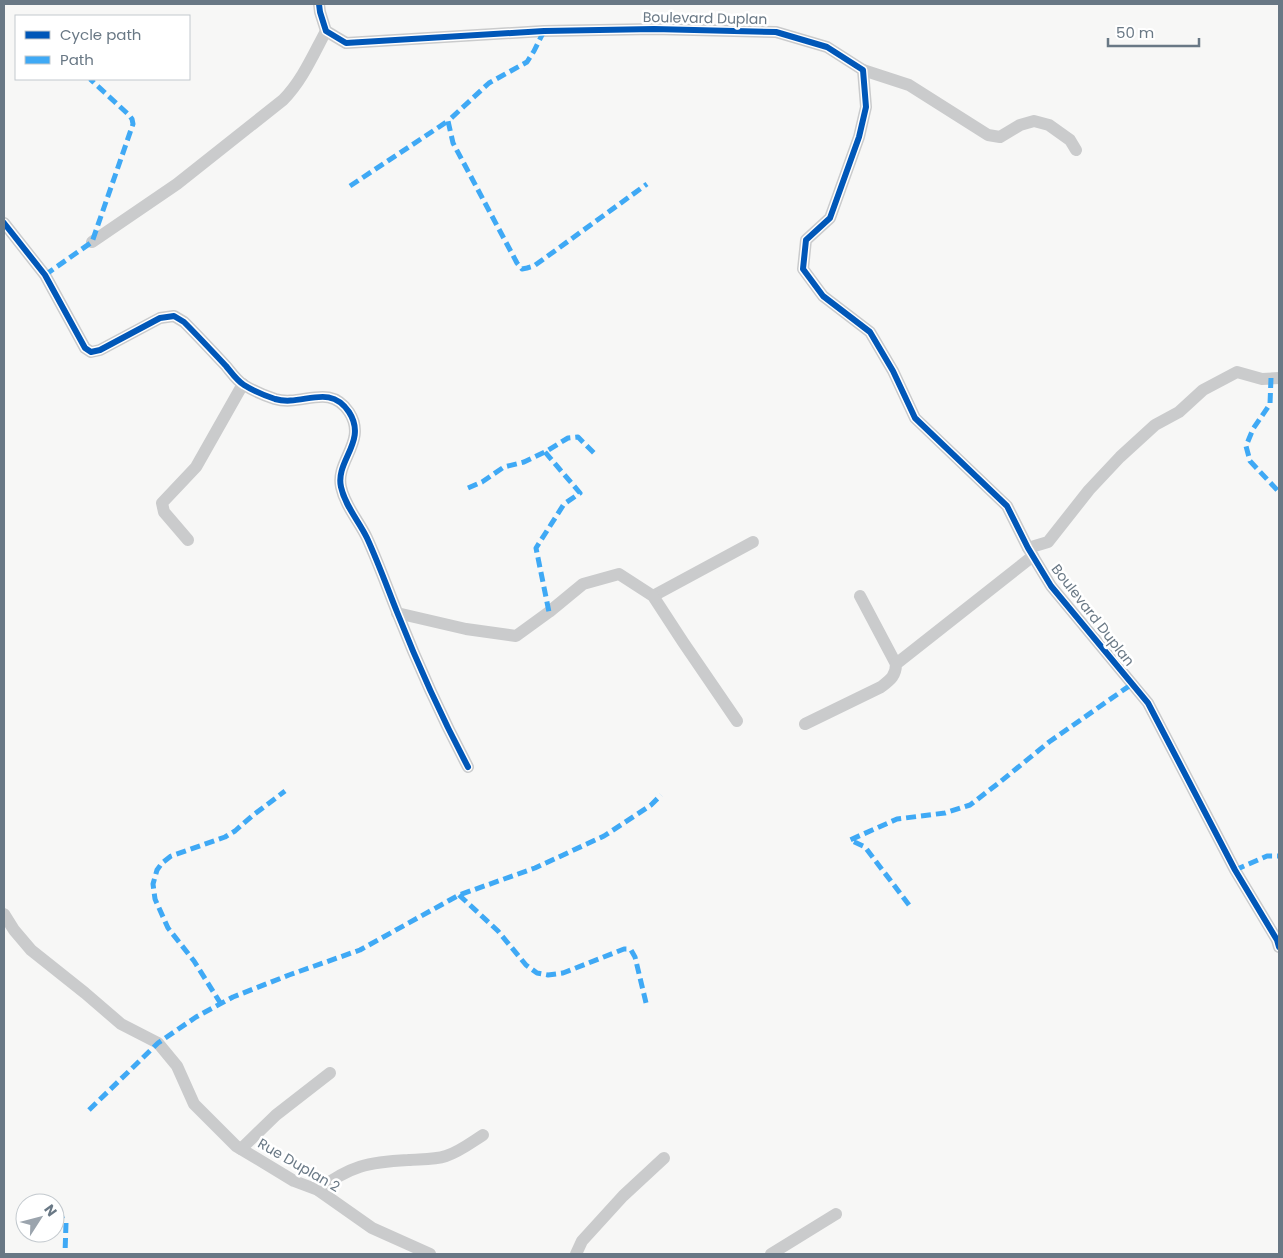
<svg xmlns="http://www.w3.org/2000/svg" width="1283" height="1258" font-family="Poppins,sans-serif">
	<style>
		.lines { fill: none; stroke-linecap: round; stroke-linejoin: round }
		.minor { stroke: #cacbcc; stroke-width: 12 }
		.quiet { stroke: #3fa9f5; stroke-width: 5; stroke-dasharray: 10 5; stroke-linecap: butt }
		.cycleway-casing { stroke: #fff; stroke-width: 9 }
		.cycleway { stroke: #0057b8; stroke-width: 6 }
		.labels { text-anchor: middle; stroke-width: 5; stroke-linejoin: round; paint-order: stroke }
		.street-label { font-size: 14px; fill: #697885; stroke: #fff }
	</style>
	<rect width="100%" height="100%" fill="#f7f7f6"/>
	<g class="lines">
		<g class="minor">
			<polyline points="319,4 320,12 326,31 346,43 544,31 654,29 776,32 827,47 863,70 866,107 859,137 830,218 806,240 803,269 823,296 870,332 893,371 915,418 1007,506 1028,548 1051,586 1148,703 1235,870 1277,940 1279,947"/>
			<polyline points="863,70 909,85 988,135 1000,137 1020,125 1034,121 1049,125 1070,140 1076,150"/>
			<path d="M4,223L45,275L85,348L91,352L100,350L160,318L174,316L184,322C198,336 212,351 226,366C231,372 237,381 244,385C252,390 266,396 275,399C302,407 329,382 349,412C368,441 335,461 341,487C345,506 359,521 367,538C378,562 387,587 397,612C418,665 441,716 468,767"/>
			<path d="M92,242L177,184L283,100C302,81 313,55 326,31"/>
			<polyline points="188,540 164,512 162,503 196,467 243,384"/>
			<polyline points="1028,548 1048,542 1089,490 1120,457 1155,425 1179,412 1203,390 1237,372 1262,379 1279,378"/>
			<polyline points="653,596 753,542"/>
			<polyline points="860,596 896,664"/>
			<polyline points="397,613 466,629 516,636 549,612 583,584 619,574 653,596 683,642 737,721"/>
			<path d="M805,724L881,687C890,680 896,676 896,664L1033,556"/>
			<polyline points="4,914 14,930 31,950 85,993 121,1024 158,1043 177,1066 194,1104 236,1146 294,1181 318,1190 372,1228 430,1254"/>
			<polyline points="241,1149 276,1115 330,1073"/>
			<path d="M318,1190C350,1166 368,1162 408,1160C420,1159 434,1160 446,1156C459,1152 472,1142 483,1135"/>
			<polyline points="576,1254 582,1241 623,1196 664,1158"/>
			<polyline points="771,1254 836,1214"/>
		</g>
		<g class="quiet">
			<polyline points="544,31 534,51 527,62 489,83 448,121 453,143 517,263 522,269 527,268 534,266 647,184"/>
			<polyline points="350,186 448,121"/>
			<polyline points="45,275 92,242 133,124 132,119 129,115 90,79"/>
			<polyline points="1271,378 1270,404 1253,429 1246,446 1250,461 1279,492"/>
			<polyline points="545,452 580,493 564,504 536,548 549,612"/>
			<polyline points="468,488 482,482 504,467 524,462 545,452 568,438 578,437 596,455"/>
			<polyline points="1235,870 1267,856 1279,856"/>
			<polyline points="459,895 498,931 526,965 537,973 548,975 563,973 624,949 627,949 631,950 635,957 647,1007"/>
			<polyline points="909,905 865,847 850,840 897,819 945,813 970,805 1000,782 1049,742 1132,684"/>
			<polyline points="221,1004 194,961 168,928 155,899 153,884 157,870 162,863 171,856 225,837 235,831 252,816 285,791"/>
			<polyline points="89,1110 158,1043 196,1017 233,997 289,975 360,950 459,895 535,868 604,836 651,805 661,795"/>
			<polyline points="57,1211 66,1223 65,1254"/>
		</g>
		<g class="cycleway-casing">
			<g id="cycleway">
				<polyline points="319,4 320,12 326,31 346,43 544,31 654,29 776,32 827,47 863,70 866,107 859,137 830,218 806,240 803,269 823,296 870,332 893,371 915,418 1007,506 1028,548 1051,586 1148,703 1235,870 1277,940 1279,947"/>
				<path d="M4,223L45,275L85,348L91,352L100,350L160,318L174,316L184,322C198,336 212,351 226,366C231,372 237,381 244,385C252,390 266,396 275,399C302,407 329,382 349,412C368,441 335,461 341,487C345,506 359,521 367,538C378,562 387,587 397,612C418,665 441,716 468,767"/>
			</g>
		</g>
		<use href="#cycleway" class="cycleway"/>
	</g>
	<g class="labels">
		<g class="street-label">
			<text transform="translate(705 18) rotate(1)" y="5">Boulevard Duplan</text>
			<text transform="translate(1093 615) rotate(52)" y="5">Boulevard Duplan</text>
			<text transform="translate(299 1165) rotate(30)" y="5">Rue Duplan 2</text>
		</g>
	</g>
	<rect width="1283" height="1258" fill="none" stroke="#697885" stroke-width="10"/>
	<rect x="15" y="15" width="175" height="65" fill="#ffffff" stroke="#c3c9ce"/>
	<rect x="25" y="31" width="25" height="8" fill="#0057b8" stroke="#c3c9ce"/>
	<text x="60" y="40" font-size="15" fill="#697885">Cycle path</text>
	<rect x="25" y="56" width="25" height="8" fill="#3fa9f5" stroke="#c3c9ce"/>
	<text x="60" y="65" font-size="15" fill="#697885">Path</text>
	<g transform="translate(40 1218) rotate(54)"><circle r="24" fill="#ffffff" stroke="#c3c9ce"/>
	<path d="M0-4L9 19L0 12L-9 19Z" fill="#9ba4ad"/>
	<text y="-8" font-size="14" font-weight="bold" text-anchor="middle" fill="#697885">N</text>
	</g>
	<path d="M1108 38v8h91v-8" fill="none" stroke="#697885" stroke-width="2.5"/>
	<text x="1116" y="38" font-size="15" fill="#697885" stroke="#ffffff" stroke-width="4" paint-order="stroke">50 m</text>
</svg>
